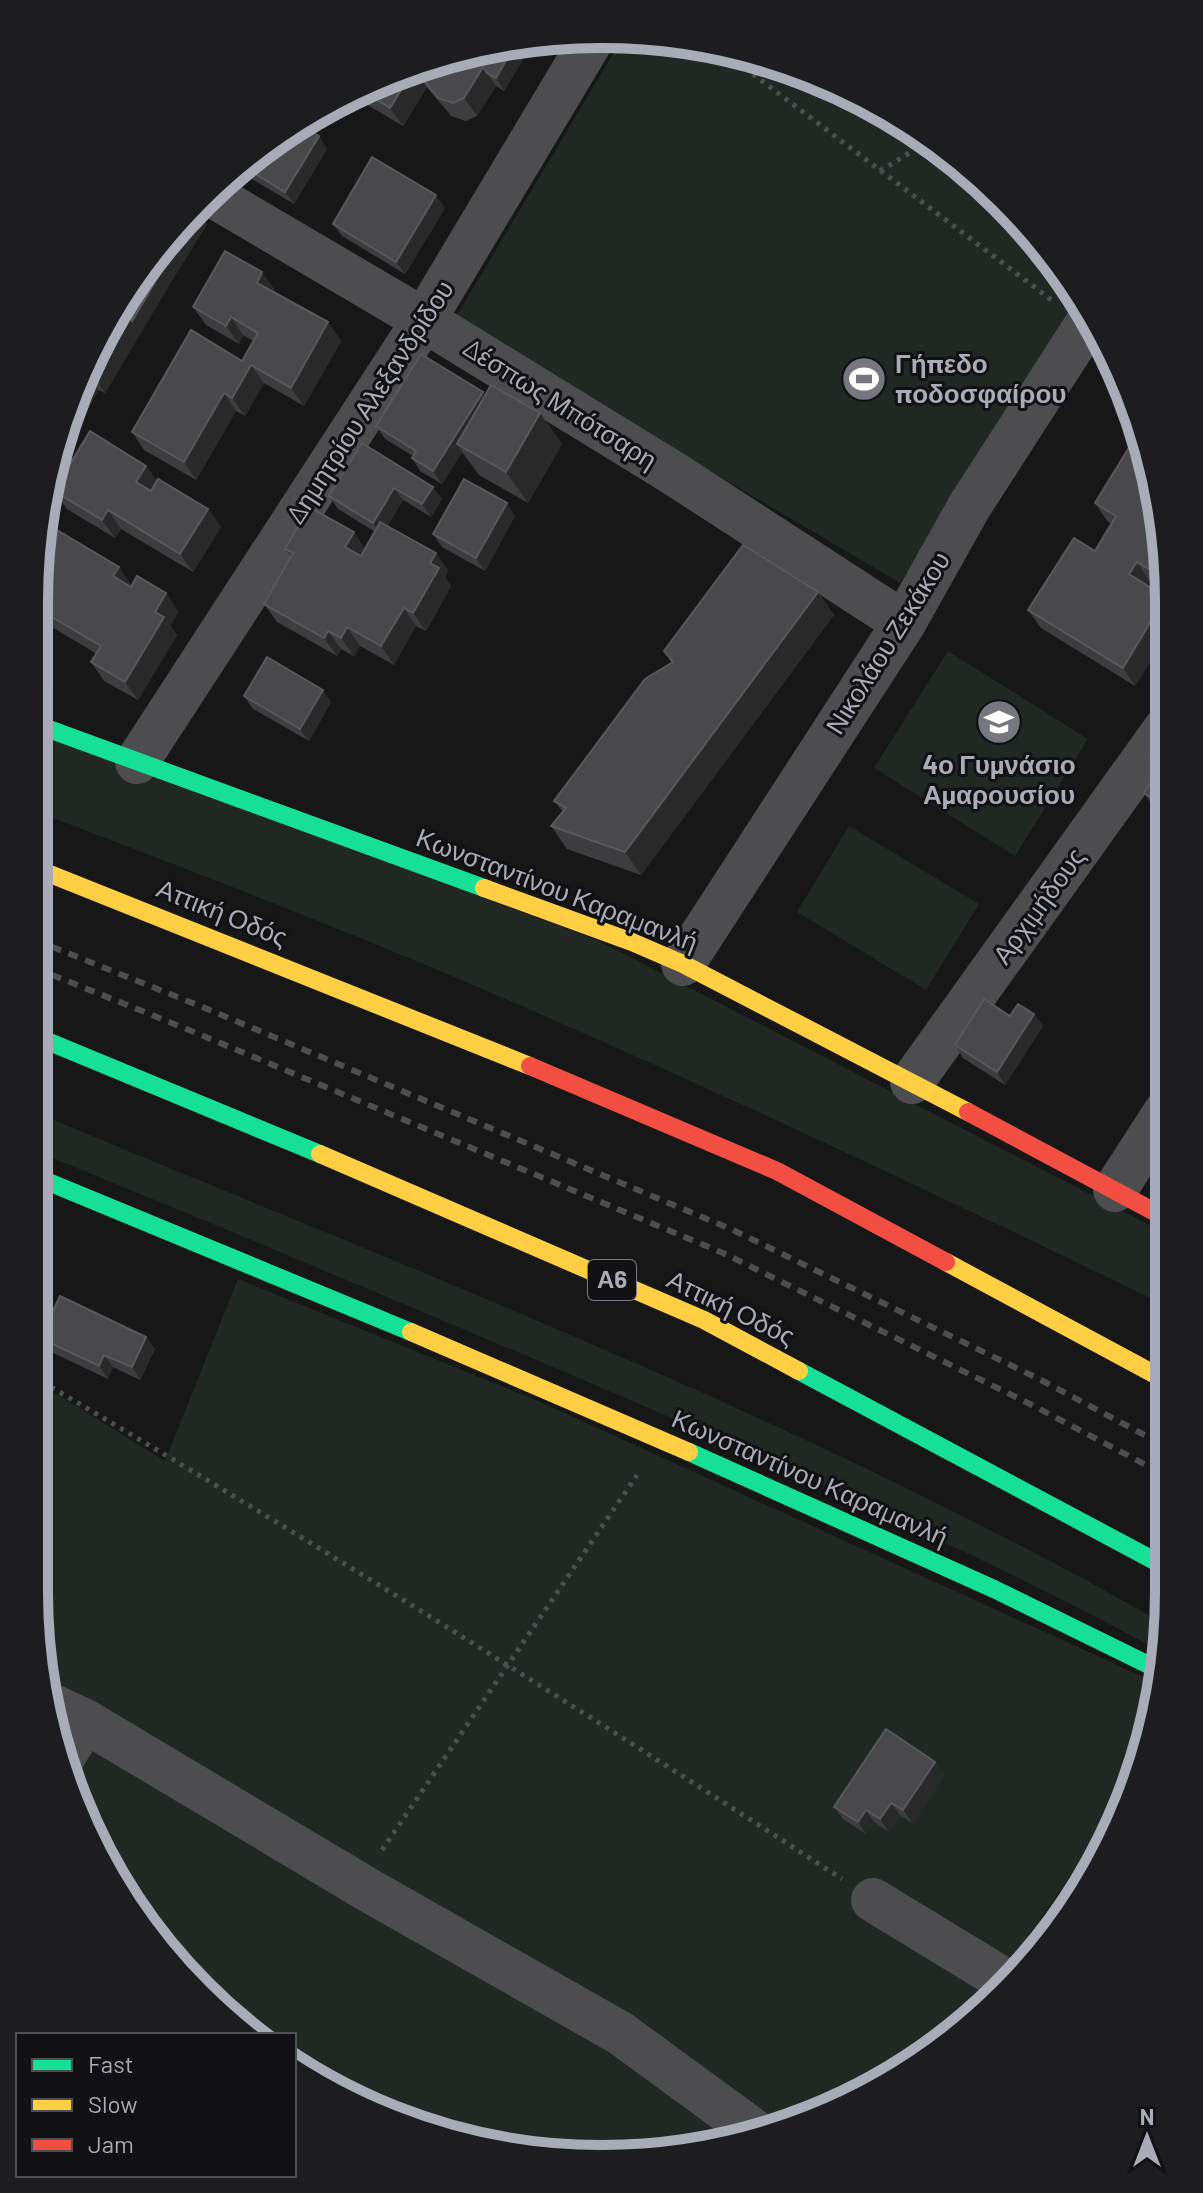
<svg xmlns="http://www.w3.org/2000/svg" width="1203" height="2193" font-family="Barlow,sans-serif">
	<style>
		.green { fill: #212722 }
		.lines { fill: none; stroke-linecap: round; stroke-linejoin: round }
		.path { stroke: #4e4e51; stroke-width: 5; stroke-dasharray: 4 6; stroke-linecap: butt }
		.street { stroke: #4d4d50; stroke-width: 44 }
		.fast { stroke: #16e098; stroke-width: 18 }
		.slow { stroke: #ffcf43; stroke-width: 18 }
		.jam { stroke: #f24e42; stroke-width: 18 }
		.rail { stroke: #4d4e51; stroke-width: 6; stroke-dasharray: 10 8; stroke-linecap: butt }
		.wall { fill: #3d3d3f }
		.shaded-wall { fill: #29292a }
		.building { fill: #49494c; stroke: #58585d; stroke-width: 2 }
		.labels { text-anchor: middle; stroke-width: 6; stroke-linejoin: round; paint-order: stroke }
		.shield { fill: #111113; stroke: #7b7d86; stroke-width: 2 }
		.shield-label { font-size: 24px; font-weight: bold; fill: #a9abb7 }
		.poi-label { font-size: 26px; font-weight: bold; fill: #a9abb7; stroke: #111113; text-anchor: start }
		.street-label { font-size: 26px; fill: #a9abb7; stroke: #111113 }
		.rim { fill: none; stroke: #a9abb7; stroke-width: 10 }
	</style>
	<rect width="100%" height="100%" fill="#171717"/>
	<g class="green">
		<polygon points="623,37 675,39 783,64 885,110 976,175 1073,286 1081,303 900,583 454,320"/>
		<polygon points="948,651 1088,739 1015,856 874,768"/>
		<path d="M35,733L597,940L1167,1234V1306C960,1206 753,1107 542,1015C375,941 205,876 35,811Z"/>
		<polygon points="849,826 979,904 926,990 797,912"/>
		<path d="M35,1112C417,1272 807,1420 1168,1626L1164,1653C939,1533 705,1431 470,1332C325,1271 181,1210 35,1151Z"/>
		<polygon points="238,1279 536,1400 1159,1684 1150,1739 1125,1799 999,1978 1005,1982 976,2018 819,2116 639,2158 455,2140 294,2067 294,2035 256,2035 152,1937 64,1774 34,1591 34,1380 165,1461"/>
	</g>
	<g class="lines">
		<g class="path">
			<polyline points="721,50 1053,301"/>
			<polyline points="880,171 929,141"/>
			<path d="M34,1377C308,1538 576,1706 842,1879"/>
			<polyline points="382,1850 637,1475"/>
		</g>
		<g class="street">
			<polyline points="210,194 424,320 673,473 904,623"/>
			<polyline points="137,762 424,320 594,36"/>
			<polyline points="683,964 904,623 969,507 1090,319"/>
			<polyline points="912,1082 1165,729"/>
			<polyline points="1115,1190 1166,1111"/>
			<polyline points="53,1706 85,1721 370,1891 620,2033 754,2131"/>
			<polyline points="62,1759 85,1721"/>
			<polyline points="873,1900 1006,1981"/>
		</g>
		<g class="fast">
			<polyline points="35,724 484,888"/>
			<polyline points="35,1036 320,1154"/>
			<polyline points="34,1176 411,1332"/>
			<polyline points="799,1371 1168,1568"/>
			<polyline points="689,1452 994,1589 1161,1671"/>
		</g>
		<g class="slow">
			<polyline points="35,868 530,1066"/>
			<polyline points="484,888 632,942 683,964 968,1112"/>
			<polyline points="320,1154 704,1320 799,1371"/>
			<polyline points="946,1262 1167,1381"/>
			<polyline points="411,1332 689,1452"/>
		</g>
		<g class="jam">
			<polyline points="530,1066 777,1171 946,1262"/>
			<polyline points="968,1112 1166,1218"/>
		</g>
		<g class="rail">
			<polyline points="35,940 205,1008 733,1230 1041,1380 1167,1447"/>
			<polyline points="35,968 194,1032 723,1253 1030,1404 1167,1476"/>
		</g>
	</g>
	<g class="wall">
		<polygon points="454,53 526,54 504,91 496,86 477,116 466,121 451,116 427,87 403,126 349,94"/>
		<polygon points="327,149 294,204 240,172 238,168 256,152"/>
		<polygon points="445,208 405,274 342,236 333,224"/>
		<polygon points="207,224 174,277 105,393 99,390 65,447 58,443 110,318 175,228"/>
		<polygon points="275,290 274,292 328,322 341,341 304,406 264,383 245,416 236,411 196,480 144,450 132,432 242,361 253,341 243,335 239,344 206,325 193,307"/>
		<polygon points="485,395 540,413 562,444 528,503 479,475 462,452 442,484 420,471 412,458 413,456 385,439 376,426"/>
		<polygon points="362,443 442,499 431,517 403,500 387,526 436,553 448,571 445,577 451,586 426,631 416,626 394,665 360,646 354,656 341,649 337,656 277,622 264,604 291,557 285,549 365,549 375,532 338,509 329,496"/>
		<polygon points="146,466 157,481 208,509 221,527 193,572 121,529 115,538 67,509 54,491"/>
		<polygon points="1095,503 1164,528 1164,589 1149,580 1147,585 1164,596 1165,638 1135,686 1041,628 1028,610 1095,551 1112,524 1107,521"/>
		<polygon points="515,516 485,571 442,547 433,534"/>
		<polygon points="43,554 119,567 131,585 130,587 166,593 178,612 170,626 177,635 138,700 104,681 91,662 97,654 35,617 35,565"/>
		<polygon points="818,592 834,615 641,875 567,849 551,826 563,812 554,801 672,663 664,651"/>
		<polygon points="244,696 331,702 309,741 253,709"/>
		<polygon points="1165,732 1165,819 1160,816 1144,793 1160,768 1150,755"/>
		<polygon points="1165,819 1165,847 1156,833"/>
		<polygon points="1034,1014 1043,1026 1005,1085 963,1058 955,1045 1010,1016"/>
		<polygon points="146,1337 155,1349 140,1380 113,1367 108,1379 49,1351 40,1338"/>
		<polygon points="935,1762 944,1775 912,1823 900,1815 889,1832 874,1822 866,1834 843,1819 834,1807"/>
	</g>
	<g class="shaded-wall">
		<polygon points="543,39 538,47 533,40"/>
		<polygon points="516,43 518,43 526,54 504,91 496,78"/>
		<polygon points="483,67 496,86 477,116 464,98"/>
		<polygon points="414,69 427,87 403,126 390,108"/>
		<polygon points="319,136 327,149 294,204 285,192"/>
		<polygon points="436,195 445,208 405,274 396,262"/>
		<polygon points="196,208 207,224 174,277 105,393 93,375 128,315 165,265 161,259 190,213"/>
		<polygon points="262,272 275,290 269,301 257,283"/>
		<polygon points="231,317 243,335 239,344 226,326"/>
		<polygon points="328,322 341,341 304,406 291,388"/>
		<polygon points="251,365 264,383 245,416 232,398"/>
		<polygon points="87,373 99,390 65,447 60,440"/>
		<polygon points="483,392 492,405 457,444 462,452 442,484 433,471"/>
		<polygon points="224,393 236,411 196,480 184,462"/>
		<polygon points="540,413 562,444 528,503 506,472"/>
		<polygon points="146,466 159,484 149,500 136,482"/>
		<polygon points="433,487 442,499 431,517 422,504"/>
		<polygon points="394,488 403,500 382,536 373,523"/>
		<polygon points="507,503 515,516 485,571 476,558"/>
		<polygon points="208,509 221,527 193,572 180,554"/>
		<polygon points="108,510 121,529 115,538 102,520"/>
		<polygon points="354,532 366,550 358,566 345,547"/>
		<polygon points="1163,543 1164,545 1164,565 1156,554"/>
		<polygon points="436,553 448,571 445,577 451,586 426,631 413,613 430,563"/>
		<polygon points="1137,562 1149,580 1142,592 1129,574"/>
		<polygon points="119,567 131,585 126,594 113,576"/>
		<polygon points="818,592 834,615 641,875 625,852"/>
		<polygon points="166,593 178,612 170,626 177,635 138,700 125,682 155,612"/>
		<polygon points="1164,599 1165,638 1135,686 1123,668"/>
		<polygon points="404,608 416,626 394,665 381,646"/>
		<polygon points="347,627 360,646 354,656 341,638"/>
		<polygon points="328,631 341,649 337,656 324,638"/>
		<polygon points="323,690 331,702 309,741 300,729"/>
		<polygon points="1034,1014 1043,1026 1005,1085 997,1072"/>
		<polygon points="146,1337 155,1349 140,1380 132,1367"/>
		<polygon points="104,1355 113,1367 108,1379 99,1366"/>
		<polygon points="935,1762 944,1775 912,1823 903,1810"/>
		<polygon points="891,1803 900,1815 889,1832 880,1819"/>
		<polygon points="866,1810 874,1822 866,1834 858,1822"/>
	</g>
	<g class="building">
		<polygon points="516,43 496,78 487,73 483,67 458,53"/>
		<polygon points="454,53 458,53 483,67 464,98 453,103 438,98 414,69 390,108 359,89"/>
		<polygon points="299,125 319,136 285,192 241,165 256,152"/>
		<polygon points="372,157 436,195 396,262 333,224"/>
		<polygon points="190,213 161,259 155,255 175,228"/>
		<polygon points="225,251 262,272 257,283 328,322 291,388 251,365 232,398 224,393 184,462 132,432 191,330 242,361 258,333 231,317 226,326 193,307"/>
		<polygon points="153,258 165,265 132,321 128,315 117,309"/>
		<polygon points="117,309 128,315 93,375 87,372 110,318"/>
		<polygon points="421,354 483,392 433,471 412,458 416,451 376,426"/>
		<polygon points="491,385 540,413 506,472 457,444"/>
		<polygon points="1141,428 1164,528 1164,544 1163,543 1156,554 1164,558 1164,578 1137,562 1129,574 1164,596 1164,599 1123,668 1028,610 1074,538 1095,551 1116,516 1095,503"/>
		<polygon points="90,431 146,466 136,482 151,491 158,479 208,509 180,554 108,510 102,520 54,491"/>
		<polygon points="362,443 433,487 422,504 394,488 373,523 329,496"/>
		<polygon points="464,479 507,503 476,558 433,534"/>
		<polygon points="309,507 354,532 345,547 361,556 380,522 436,553 430,563 439,568 413,613 404,608 381,646 347,627 341,638 328,631 324,638 264,604 293,553 285,549"/>
		<polygon points="57,530 119,567 113,576 131,587 137,576 166,593 155,612 164,617 125,682 91,662 101,646 35,607 35,565 37,551 43,554"/>
		<polygon points="743,545 818,592 625,852 551,826 566,808 554,801 645,679 673,662 664,651"/>
		<polygon points="267,657 323,690 300,729 244,696"/>
		<polygon points="1165,732 1165,806 1144,793 1163,763 1150,755"/>
		<polygon points="1165,819 1165,839 1156,833"/>
		<polygon points="984,999 1010,1016 1018,1004 1034,1014 997,1072 955,1045"/>
		<polygon points="60,1296 146,1337 132,1367 104,1355 99,1366 40,1338"/>
		<polygon points="886,1729 935,1762 903,1810 891,1803 880,1819 866,1810 858,1822 834,1807"/>
	</g>
	<defs>
		<g id="stadium-disc" transform="scale(2.3)"><circle r="9.5" fill="#76777f" stroke="#111113"/><path d="M0-5a6.5 5 0 1 0 0 10a6.5 5 0 1 0 0-10ZM-3.5-1.8h7v3.6h-7Z" fill="#fff"/></g>
		<g id="school-disc" transform="scale(2.3)"><circle r="9.5" fill="#76777f" stroke="#111113"/><path d="M0-5L7-2L0 1L-7-2ZM-4 1L0 2.5L4 1V4Q0 6-4 4Z" fill="#fff"/></g>
	</defs>
	<g fill-rule="evenodd">
		<use href="#stadium-disc" x="864" y="379"/>
		<use href="#school-disc" x="999" y="722"/>
	</g>
	<g class="labels">
		<rect class="shield" x="588" y="1260" width="48" height="40" rx="6"/>
		<g class="shield-label">
			<text x="612" y="1288">Α6</text>
		</g>
		<g class="poi-label">
			<text x="895" y="373">Γήπεδο<tspan x="895" dy="30">ποδοσφαίρου</tspan></text>
			<text x="999" y="774" text-anchor="middle">4ο Γυμνάσιο<tspan x="999" dy="30">Αμαρουσίου</tspan></text>
		</g>
		<g class="street-label">
			<text transform="translate(370 402) rotate(-57)" y="9">Δημητρίου Αλεξανδρίδου</text>
			<text transform="translate(560 404) rotate(32)" y="9">Δέσπως Μπότσαρη</text>
			<text transform="translate(888 643) rotate(-58)" y="9">Νικολάου Ζεκάκου</text>
			<text transform="translate(557 890) rotate(21)" y="9">Κωνσταντίνου Καραμανλή</text>
			<text transform="translate(1039 906) rotate(-54)" y="9">Αρχιμήδους</text>
			<text transform="translate(222 913) rotate(22)" y="9">Αττική Οδός</text>
			<text transform="translate(731 1308) rotate(26)" y="9">Αττική Οδός</text>
			<text transform="translate(810 1478) rotate(24)" y="9">Κωνσταντίνου Καραμανλή</text>
		</g>
	</g>
	<path d="M0 0H1203V2193H0ZM601 48H602A553 553 0 0 1 1155 601V1592A553 553 0 0 1 602 2145H601A553 553 0 0 1 48 1592V601A553 553 0 0 1 601 48Z" fill="#1d1d20" fill-rule="evenodd"/>
	<path class="rim" d="M601 48H602A553 553 0 0 1 1155 601V1592A553 553 0 0 1 602 2145H601A553 553 0 0 1 48 1592V601A553 553 0 0 1 601 48Z"/>
	<rect x="16" y="2033" width="280" height="144" fill="#111113" stroke="#4e4f55" stroke-width="2"/>
	<rect x="32" y="2059" width="40" height="12" fill="#16e098" stroke="#4e4f55" stroke-width="2"/>
	<text x="88" y="2073" font-size="24" fill="#a9abb7">Fast</text>
	<rect x="32" y="2099" width="40" height="12" fill="#ffcf43" stroke="#4e4f55" stroke-width="2"/>
	<text x="88" y="2113" font-size="24" fill="#a9abb7">Slow</text>
	<rect x="32" y="2139" width="40" height="12" fill="#f24e42" stroke="#4e4f55" stroke-width="2"/>
	<text x="88" y="2153" font-size="24" fill="#a9abb7">Jam</text>
	<g transform="translate(1147 2137)" stroke="#111113" stroke-width="6" paint-order="stroke">
	<path d="M0-6L14 30L0 20L-14 30Z" fill="#a9abb7"/>
	<text y="-12" font-size="22" font-weight="bold" text-anchor="middle" fill="#a9abb7">N</text>
	</g>
</svg>
